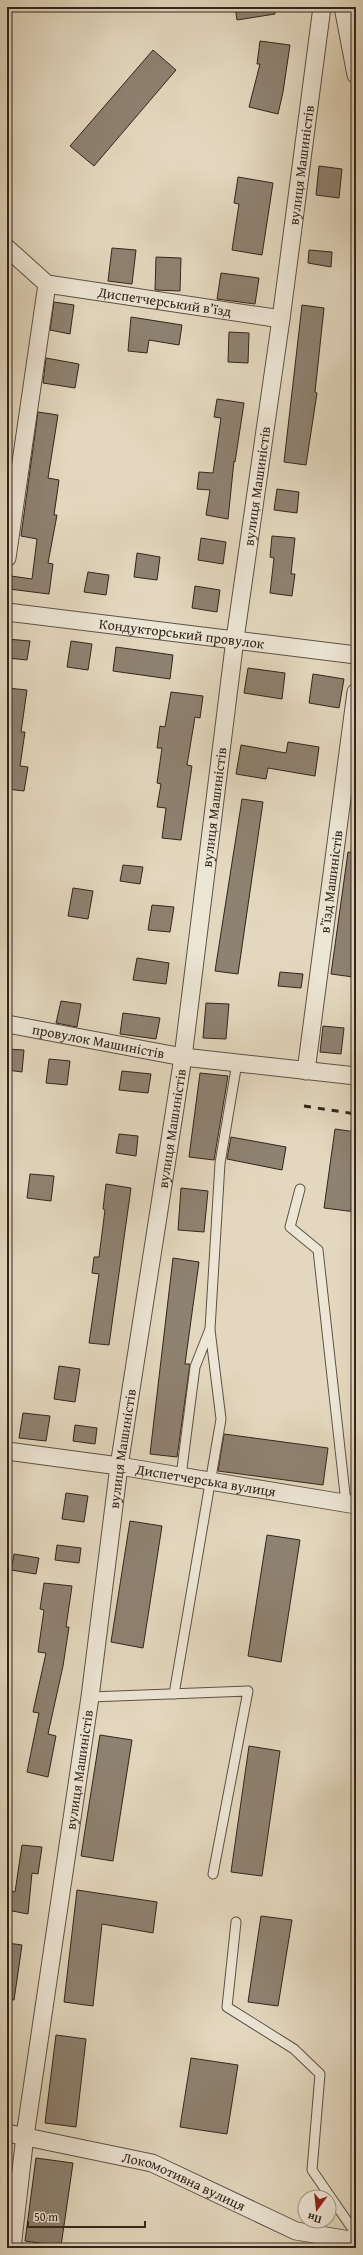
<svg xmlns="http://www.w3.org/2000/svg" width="363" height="2255" font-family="'Gentium Book Plus',serif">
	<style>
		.building { fill: #8e8271; stroke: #32251c }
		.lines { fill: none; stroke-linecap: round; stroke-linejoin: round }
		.lane-casing { stroke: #5e5245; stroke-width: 11 }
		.street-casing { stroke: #5e5245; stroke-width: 19 }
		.lane { stroke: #ede6d5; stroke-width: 9 }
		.street { stroke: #ede6d5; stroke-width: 17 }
		.rail { stroke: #32251c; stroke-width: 3; stroke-dasharray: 7 7; stroke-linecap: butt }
		.labels { text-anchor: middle; stroke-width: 3; stroke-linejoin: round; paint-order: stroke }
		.street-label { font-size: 14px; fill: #32251c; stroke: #ede6d5 }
	</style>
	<rect width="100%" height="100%" fill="#e3d8bf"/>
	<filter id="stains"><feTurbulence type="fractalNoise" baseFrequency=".005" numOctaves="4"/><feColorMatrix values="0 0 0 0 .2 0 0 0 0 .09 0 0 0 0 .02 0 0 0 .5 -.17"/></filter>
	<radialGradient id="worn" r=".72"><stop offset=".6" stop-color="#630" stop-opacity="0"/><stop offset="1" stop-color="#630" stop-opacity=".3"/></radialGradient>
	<g class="building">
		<polygon points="235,7 274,7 275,14 237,20"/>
		<polygon points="260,41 290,45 283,92 278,114 249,107 260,64 257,64"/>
		<polygon points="153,50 176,70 94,166 70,146"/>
		<polygon points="319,166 342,169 339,198 316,195"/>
		<polygon points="238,177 273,183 262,255 232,250 239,204 234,203"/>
		<polygon points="112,248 136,250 132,284 108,281"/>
		<polygon points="309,250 332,252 331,267 308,263"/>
		<polygon points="156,257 181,258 180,291 155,290"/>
		<polygon points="221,273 259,278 255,304 217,299"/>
		<polygon points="54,302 74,305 70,334 50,330"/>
		<polygon points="302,305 324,308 315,392 317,393 306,465 284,462"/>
		<polygon points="131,317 182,325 179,345 149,340 147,353 128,351"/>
		<polygon points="229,332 249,333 248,363 228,362"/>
		<polygon points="46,358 79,364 75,388 43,383"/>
		<polygon points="217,399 244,403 235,462 234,461 228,519 206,515 210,490 197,489 199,472 213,473 221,418 214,417"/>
		<polygon points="38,412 58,415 48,478 59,480 54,515 57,515 48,563 53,564 49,594 9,589 11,576 32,579 37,539 21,536"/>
		<polygon points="277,489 299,492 297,513 274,510"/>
		<polygon points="272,536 295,538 291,574 295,574 292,596 270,593 274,558 270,557"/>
		<polygon points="201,538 226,542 223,564 198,560"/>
		<polygon points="137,553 160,557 157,580 134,577"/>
		<polygon points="88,572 109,575 106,595 84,592"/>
		<polygon points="195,586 220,590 217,612 192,608"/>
		<polygon points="7,639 30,641 27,660 7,658"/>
		<polygon points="71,641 92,644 88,670 67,667"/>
		<polygon points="116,647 173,655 170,679 113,671"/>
		<polygon points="248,668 285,673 282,699 244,693"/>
		<polygon points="313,674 344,679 339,708 309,703"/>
		<polygon points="7,688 27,690 21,732 25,732 20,766 28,767 24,791 7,789"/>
		<polygon points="171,692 203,696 200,718 195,717 187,765 192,766 181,840 162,838 166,808 157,807 161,784 157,783 162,748 157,748 160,726 165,727"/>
		<polygon points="288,742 319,747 315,776 268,768 266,779 236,774 241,745 286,753"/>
		<polygon points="242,799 263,802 238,974 215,971"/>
		<polygon points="348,852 356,853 356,954 353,977 331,974"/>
		<polygon points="123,865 143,867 140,884 120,881"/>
		<polygon points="73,888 93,891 88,919 68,916"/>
		<polygon points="152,905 174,907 170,932 148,930"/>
		<polygon points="137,958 169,963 166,984 133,980"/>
		<polygon points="280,972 303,974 301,988 278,986"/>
		<polygon points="61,1001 81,1004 77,1027 56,1023"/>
		<polygon points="206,1003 229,1004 226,1039 203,1038"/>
		<polygon points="123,1013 160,1018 156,1039 120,1034"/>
		<polygon points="323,1026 344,1028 341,1054 320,1052"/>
		<polygon points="7,1049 24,1050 22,1072 7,1070"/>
		<polygon points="49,1059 70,1061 67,1085 46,1083"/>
		<polygon points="122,1071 151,1074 148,1093 119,1090"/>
		<polygon points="200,1073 228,1076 214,1160 189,1157"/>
		<polygon points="335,1129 356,1132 356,1212 324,1208"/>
		<polygon points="119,1134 138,1136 136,1156 116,1153"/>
		<polygon points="231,1137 286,1147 282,1170 227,1159"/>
		<polygon points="30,1174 54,1176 51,1201 27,1198"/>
		<polygon points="106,1184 131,1188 109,1345 89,1343 99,1274 92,1273 94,1257 99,1257 105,1210 103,1209"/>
		<polygon points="181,1188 208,1191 204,1232 178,1230"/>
		<polygon points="173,1258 199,1262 185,1364 190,1364 177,1457 150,1454"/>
		<polygon points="59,1366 80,1369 75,1402 54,1399"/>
		<polygon points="23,1413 50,1416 46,1441 19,1438"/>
		<polygon points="75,1425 97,1428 95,1444 73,1441"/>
		<polygon points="224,1434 328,1448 323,1485 218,1471"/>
		<polygon points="66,1493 88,1496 84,1522 62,1519"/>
		<polygon points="130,1521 162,1526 143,1648 111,1642"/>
		<polygon points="267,1535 300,1540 281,1662 248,1656"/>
		<polygon points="57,1545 81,1548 79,1563 55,1560"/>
		<polygon points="14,1554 39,1558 36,1574 11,1570"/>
		<polygon points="44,1583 72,1586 66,1627 69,1627 63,1666 48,1734 56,1736 48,1777 27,1772 39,1713 33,1712 46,1653 38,1652 44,1610 40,1609"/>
		<polygon points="100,1735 132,1740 113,1861 81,1856"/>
		<polygon points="249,1746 280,1751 262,1876 231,1872"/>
		<polygon points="22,1845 42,1847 38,1874 32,1873 28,1914 7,1910 7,1890 15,1892"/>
		<polygon points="77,1890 157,1902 153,1933 102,1924 93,2006 64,2002"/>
		<polygon points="261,1916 292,1920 278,2006 248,2002"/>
		<polygon points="7,1943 22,1945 14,2000 7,1999"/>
		<polygon points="56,2035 86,2039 76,2127 45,2123"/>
		<polygon points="191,2058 238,2065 227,2134 180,2127"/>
		<polygon points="36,2158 73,2163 61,2246 25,2241"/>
	</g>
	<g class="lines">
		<g class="lane-casing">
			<g id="lane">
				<polyline points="300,1189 290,1227 318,1250 346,1503"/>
				<polyline points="181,1476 195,1367 210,1329 220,1163 237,1063"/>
				<polyline points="174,1694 221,1419 210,1330"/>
				<polyline points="90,1697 248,1691 213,1874"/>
				<polyline points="236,1922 227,2007 294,2049 320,2074 312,2170 356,2234"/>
			</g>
		</g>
		<g class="street-casing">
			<g id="street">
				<polyline points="343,7 356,75"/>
				<polyline points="7,248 47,284 7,558"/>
				<path id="s1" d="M47,284L281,319"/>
				<path id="s2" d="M7,612L356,655"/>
				<path id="s3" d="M7,1024L183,1057L356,1076"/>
				<path id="s4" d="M306,1071L356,692"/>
				<path id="s5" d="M7,1451L119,1466L356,1505"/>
				<path id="s6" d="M7,2133L152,2163L296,2231L356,2241"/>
				<path id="s7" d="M12,2248L25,2136L90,1697L119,1466L183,1057L235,639L281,319L322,7"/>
			</g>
		</g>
		<use href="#lane" class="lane"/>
		<use href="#street" class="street"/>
		<polyline class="rail" points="304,1106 356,1114"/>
	</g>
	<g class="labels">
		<g class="street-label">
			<text dy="5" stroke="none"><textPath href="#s7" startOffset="2103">вулиця Машиністів</textPath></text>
			<text dy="5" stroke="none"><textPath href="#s1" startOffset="119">Диспетчерський в’їзд</textPath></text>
			<text dy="5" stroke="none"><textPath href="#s7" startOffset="1779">вулиця Машиністів</textPath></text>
			<text dy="5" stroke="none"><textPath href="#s2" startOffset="176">Кондукторський провулок</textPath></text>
			<text dy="5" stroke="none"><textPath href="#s7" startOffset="1455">вулиця Машиністів</textPath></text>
			<text dy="5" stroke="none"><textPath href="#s4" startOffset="191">в’їзд Машиністів</textPath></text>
			<text dy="5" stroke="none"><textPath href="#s3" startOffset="93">провулок Машиністів</textPath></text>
			<text dy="5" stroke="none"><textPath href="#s7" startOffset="1131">вулиця Машиністів</textPath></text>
			<text dy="5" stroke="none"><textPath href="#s7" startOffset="807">вулиця Машиністів</textPath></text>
			<text dy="5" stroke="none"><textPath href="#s5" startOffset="201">Диспетчерська вулиця</textPath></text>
			<text dy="5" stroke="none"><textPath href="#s7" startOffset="483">вулиця Машиністів</textPath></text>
			<text dy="5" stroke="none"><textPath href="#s6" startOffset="184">Локомотивна вулиця</textPath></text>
		</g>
	</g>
	<rect width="363" height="2255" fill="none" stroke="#e3d8bf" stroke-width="24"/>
	<rect x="8" y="8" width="347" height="2239" fill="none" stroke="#32251c" stroke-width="2"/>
	<rect x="12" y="12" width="339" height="2231" fill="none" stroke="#32251c"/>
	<g transform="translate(317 2209) rotate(195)"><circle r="19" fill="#ede6d5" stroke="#a2998b"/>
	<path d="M0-3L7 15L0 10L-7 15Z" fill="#8f2418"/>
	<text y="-6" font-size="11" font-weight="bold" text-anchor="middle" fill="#32251c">Пн</text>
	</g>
	<path d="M28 2221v6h117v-6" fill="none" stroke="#32251c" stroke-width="2"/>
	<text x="34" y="2221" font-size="12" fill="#32251c" stroke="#ede6d5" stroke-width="3" paint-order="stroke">50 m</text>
	<rect width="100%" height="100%" filter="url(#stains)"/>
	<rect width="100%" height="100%" fill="url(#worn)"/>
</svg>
